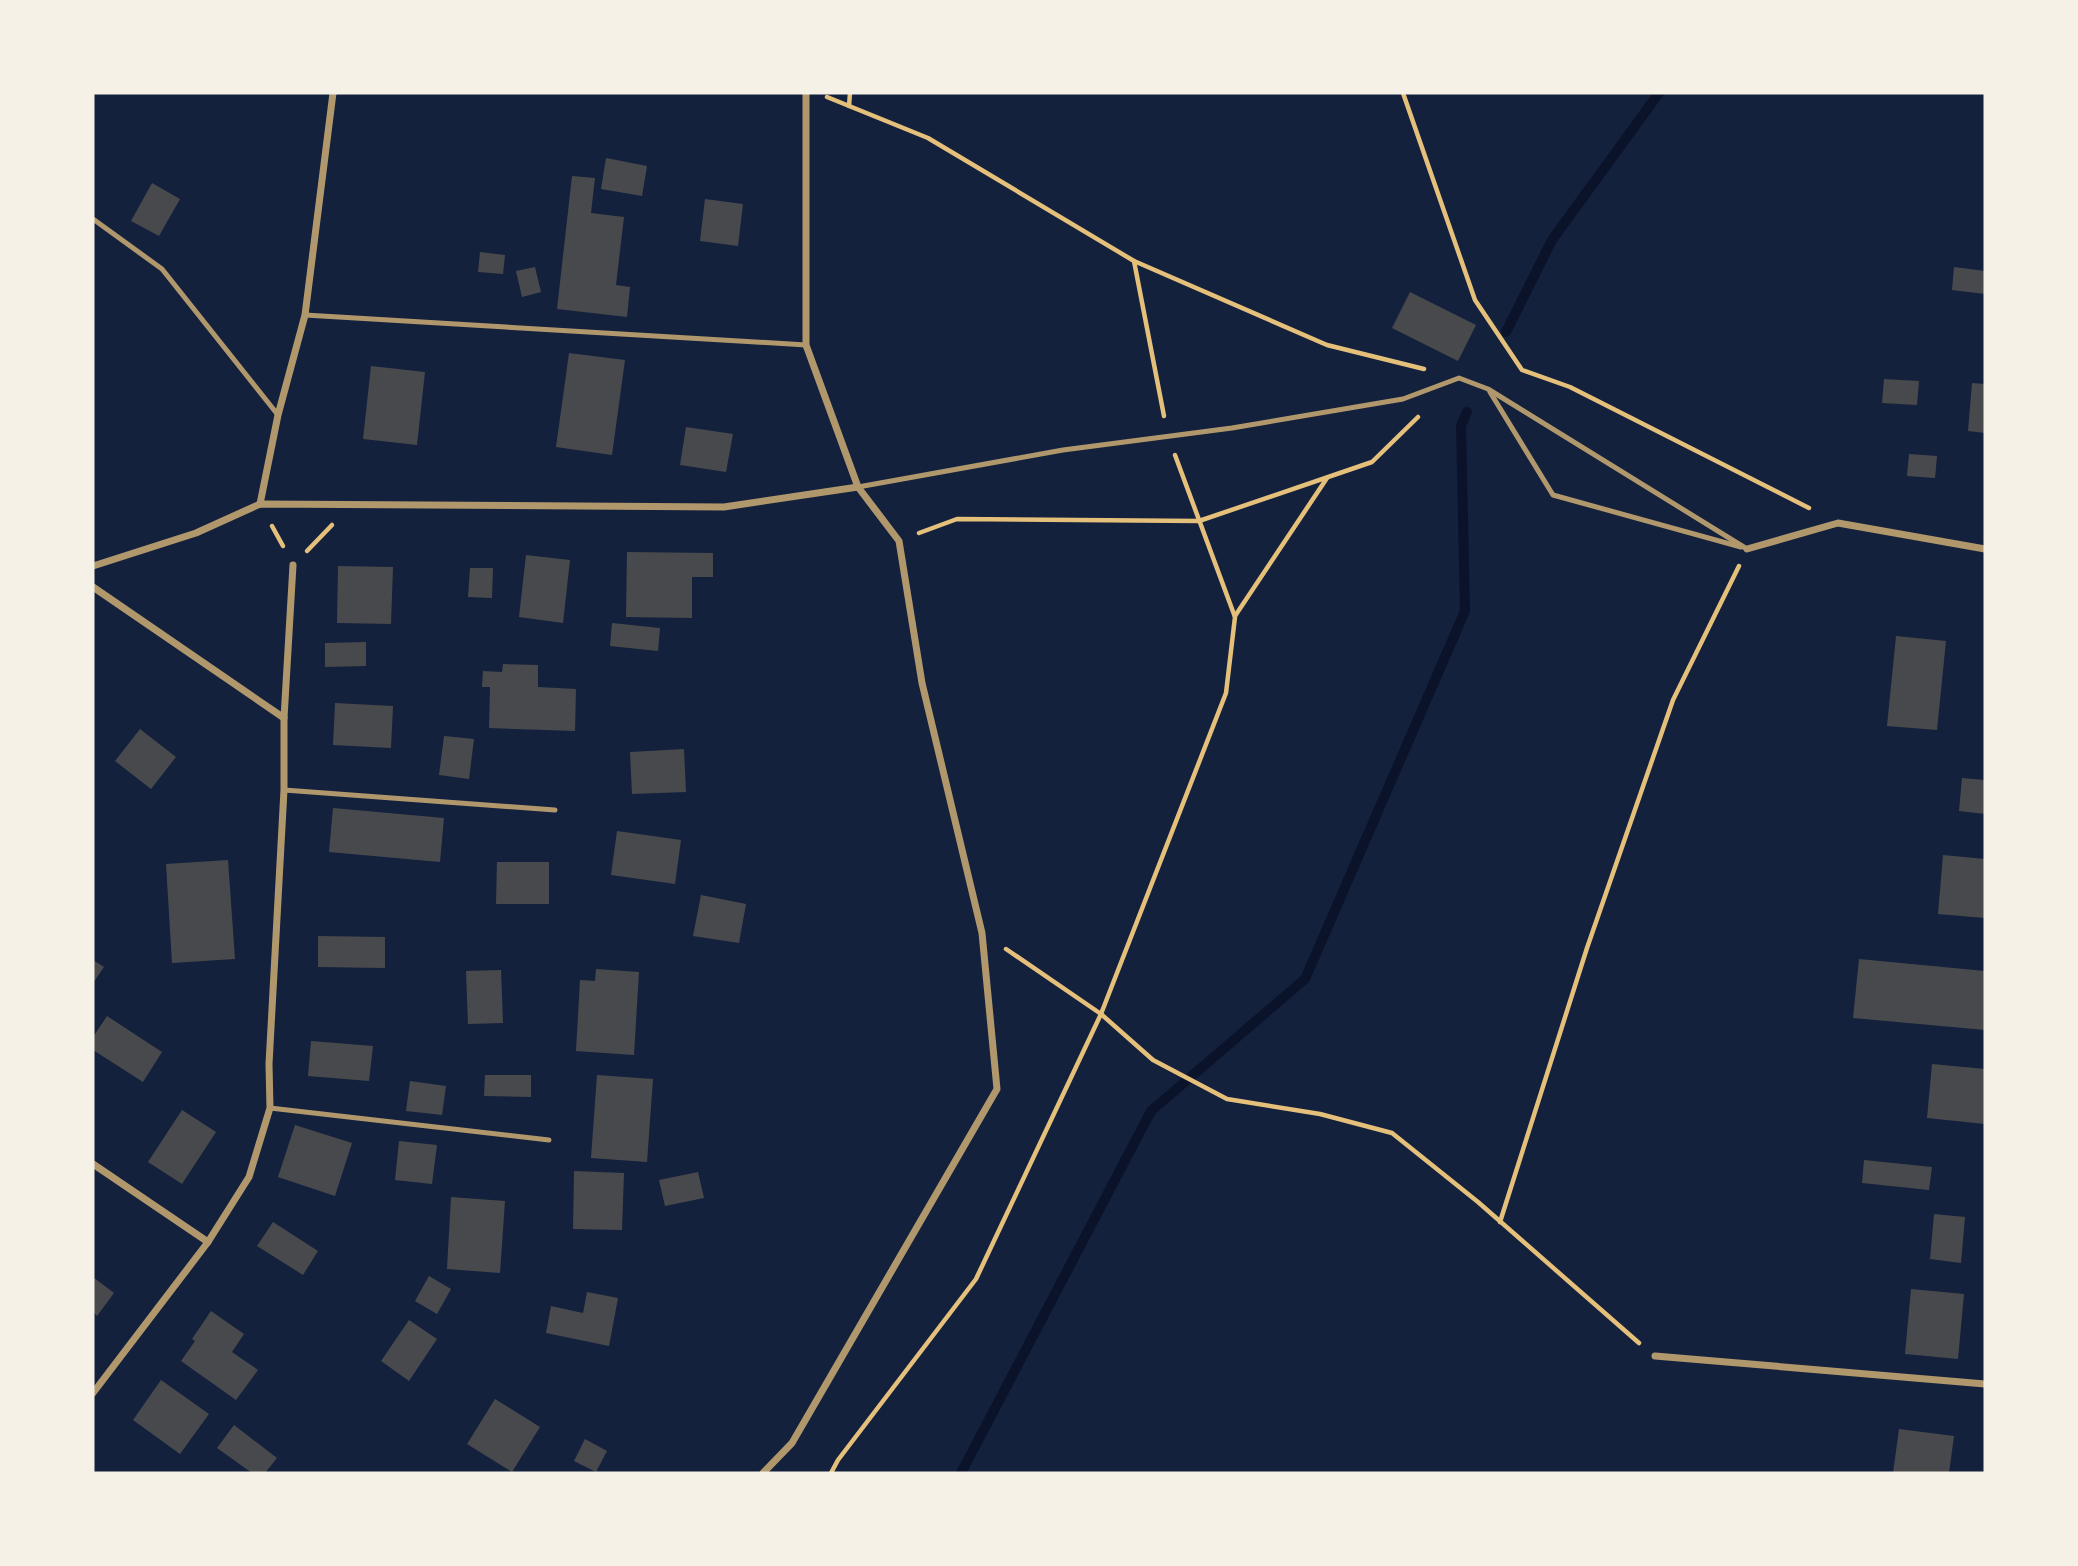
<svg xmlns="http://www.w3.org/2000/svg" width="2078" height="1566" font-family="'Nunito Sans',sans-serif">
	<style>
		.lines { fill: none; stroke-linecap: round; stroke-linejoin: round }
		.stream { stroke: #0b132b; stroke-width: 10 }
		.building { fill: #48494c }
		.path { stroke: #e5c07b; stroke-width: 4.5 }
		.service { stroke: #b1986c; stroke-width: 5 }
		.minor { stroke: #b1986c; stroke-width: 7 }
	</style>
	<rect width="100%" height="100%" fill="#14213d"/>
	<g class="lines">
		<g class="stream">
			<polyline points="1506,332 1552,240 1659,93"/>
			<polyline points="961,1473 1151,1111 1305,979 1465,611 1461,426 1467,412"/>
		</g>
	</g>
	<g class="building">
		<polygon points="606,158 647,166 642,196 601,189"/>
		<polygon points="572,176 595,178 591,213 624,217 616,285 630,287 627,317 557,309"/>
		<polygon points="152,183 180,199 159,236 131,221"/>
		<polygon points="705,199 743,204 738,246 700,241"/>
		<polygon points="480,252 505,255 503,274 478,272"/>
		<polygon points="535,267 541,292 522,297 516,271"/>
		<polygon points="1954,267 1985,271 1985,294 1952,290"/>
		<polygon points="1410,292 1476,325 1458,361 1392,328"/>
		<polygon points="569,353 625,360 612,455 556,447"/>
		<polygon points="371,366 425,372 417,445 363,439"/>
		<polygon points="1884,379 1919,381 1917,405 1882,403"/>
		<polygon points="1972,383 1985,384 1985,433 1968,431"/>
		<polygon points="686,427 733,434 726,472 680,465"/>
		<polygon points="1909,454 1937,456 1935,478 1907,476"/>
		<polygon points="627,552 713,553 713,577 692,577 692,618 626,617"/>
		<polygon points="526,555 570,560 563,623 519,617"/>
		<polygon points="338,566 393,567 391,624 337,623"/>
		<polygon points="470,568 493,568 492,598 468,597"/>
		<polygon points="612,623 660,628 658,651 610,646"/>
		<polygon points="1896,636 1946,641 1937,730 1887,726"/>
		<polygon points="366,642 366,666 325,667 325,643"/>
		<polygon points="503,664 538,665 538,687 576,689 575,731 489,728 490,687 482,687 483,671 502,672"/>
		<polygon points="335,703 393,706 391,748 333,745"/>
		<polygon points="140,729 176,757 151,789 115,761"/>
		<polygon points="444,736 474,739 469,779 439,775"/>
		<polygon points="684,749 686,792 632,794 630,752"/>
		<polygon points="1962,778 1985,780 1985,814 1959,811"/>
		<polygon points="333,808 444,818 440,862 329,852"/>
		<polygon points="617,831 681,840 675,884 611,875"/>
		<polygon points="1943,855 1985,859 1985,918 1938,914"/>
		<polygon points="228,860 235,959 172,963 166,864"/>
		<polygon points="497,862 549,862 549,904 496,904"/>
		<polygon points="701,895 746,904 739,943 693,936"/>
		<polygon points="318,936 385,937 385,968 318,967"/>
		<polygon points="1859,959 1985,971 1985,1030 1853,1018"/>
		<polygon points="93,960 104,967 93,983"/>
		<polygon points="596,969 639,972 634,1055 576,1051 580,980 595,981"/>
		<polygon points="501,970 503,1023 468,1024 466,971"/>
		<polygon points="107,1016 162,1052 143,1082 93,1050 93,1037"/>
		<polygon points="311,1041 373,1046 369,1081 308,1076"/>
		<polygon points="1932,1064 1985,1069 1985,1124 1927,1118"/>
		<polygon points="485,1075 531,1075 531,1097 484,1096"/>
		<polygon points="597,1075 653,1079 647,1162 591,1158"/>
		<polygon points="410,1081 446,1086 442,1115 406,1111"/>
		<polygon points="182,1110 216,1132 182,1184 148,1162"/>
		<polygon points="295,1125 352,1143 335,1196 278,1177"/>
		<polygon points="399,1141 437,1145 432,1184 395,1180"/>
		<polygon points="1864,1160 1932,1167 1929,1190 1862,1183"/>
		<polygon points="574,1171 624,1173 622,1230 573,1229"/>
		<polygon points="698,1172 704,1198 665,1206 659,1180"/>
		<polygon points="451,1197 505,1201 500,1273 447,1269"/>
		<polygon points="1934,1214 1965,1217 1961,1263 1930,1259"/>
		<polygon points="273,1222 318,1251 303,1275 257,1246"/>
		<polygon points="429,1276 451,1289 437,1314 415,1301"/>
		<polygon points="93,1277 114,1293 97,1316 93,1312"/>
		<polygon points="1911,1289 1964,1294 1958,1359 1905,1354"/>
		<polygon points="587,1292 618,1298 609,1346 546,1333 551,1306 583,1313"/>
		<polygon points="211,1311 244,1334 232,1352 258,1370 236,1400 181,1361 195,1341 192,1339"/>
		<polygon points="409,1320 437,1339 409,1381 381,1361"/>
		<polygon points="161,1380 209,1414 180,1454 133,1420"/>
		<polygon points="495,1399 540,1427 512,1472 467,1444"/>
		<polygon points="234,1425 277,1458 265,1473 252,1473 217,1448"/>
		<polygon points="1899,1429 1954,1436 1949,1473 1893,1473"/>
		<polygon points="585,1439 607,1451 596,1472 574,1461"/>
	</g>
	<g class="lines">
		<g class="path">
			<polyline points="1403,93 1475,300 1522,370 1570,387 1809,508"/>
			<polyline points="827,97 928,138 1134,261 1327,345 1424,369"/>
			<polyline points="849,106 850,93"/>
			<polyline points="1134,261 1164,416"/>
			<polyline points="272,526 283,546"/>
			<polyline points="919,533 957,519 1199,521 1372,462 1418,417"/>
			<polyline points="307,551 332,525"/>
			<polyline points="1235,616 1327,478"/>
			<polyline points="1006,949 1101,1014 1153,1060 1227,1099 1320,1114 1392,1133 1478,1202 1639,1343"/>
			<polyline points="1500,1222 1587,948 1673,700 1739,566"/>
			<polyline points="831,1473 838,1460 976,1279 1101,1014 1226,693 1235,617 1175,455"/>
		</g>
		<g class="service">
			<polyline points="93,219 162,269 278,415"/>
			<polyline points="305,315 806,345"/>
			<polyline points="1490,392 1553,495 1741,547"/>
			<polyline points="858,487 1063,450 1232,428 1403,399 1459,378 1488,389 1747,549"/>
			<polyline points="284,790 555,810"/>
			<polyline points="270,1108 549,1140"/>
		</g>
		<g class="minor">
			<polyline points="260,504 278,415 305,315 333,93"/>
			<polyline points="1747,549 1838,523 1985,549"/>
			<polyline points="93,566 196,533 260,504 724,507 858,487"/>
			<polyline points="93,587 284,718"/>
			<polyline points="93,1164 208,1242"/>
			<polyline points="1655,1356 1985,1384"/>
			<polyline points="93,1393 208,1242 249,1177 270,1108 269,1064 284,790 284,718 293,565"/>
			<polyline points="763,1473 792,1443 997,1089 982,933 922,683 899,541 858,487 806,345 806,93"/>
		</g>
	</g>
	<rect width="2078" height="1566" fill="none" stroke="#f6f1e7" stroke-width="189"/>
</svg>
